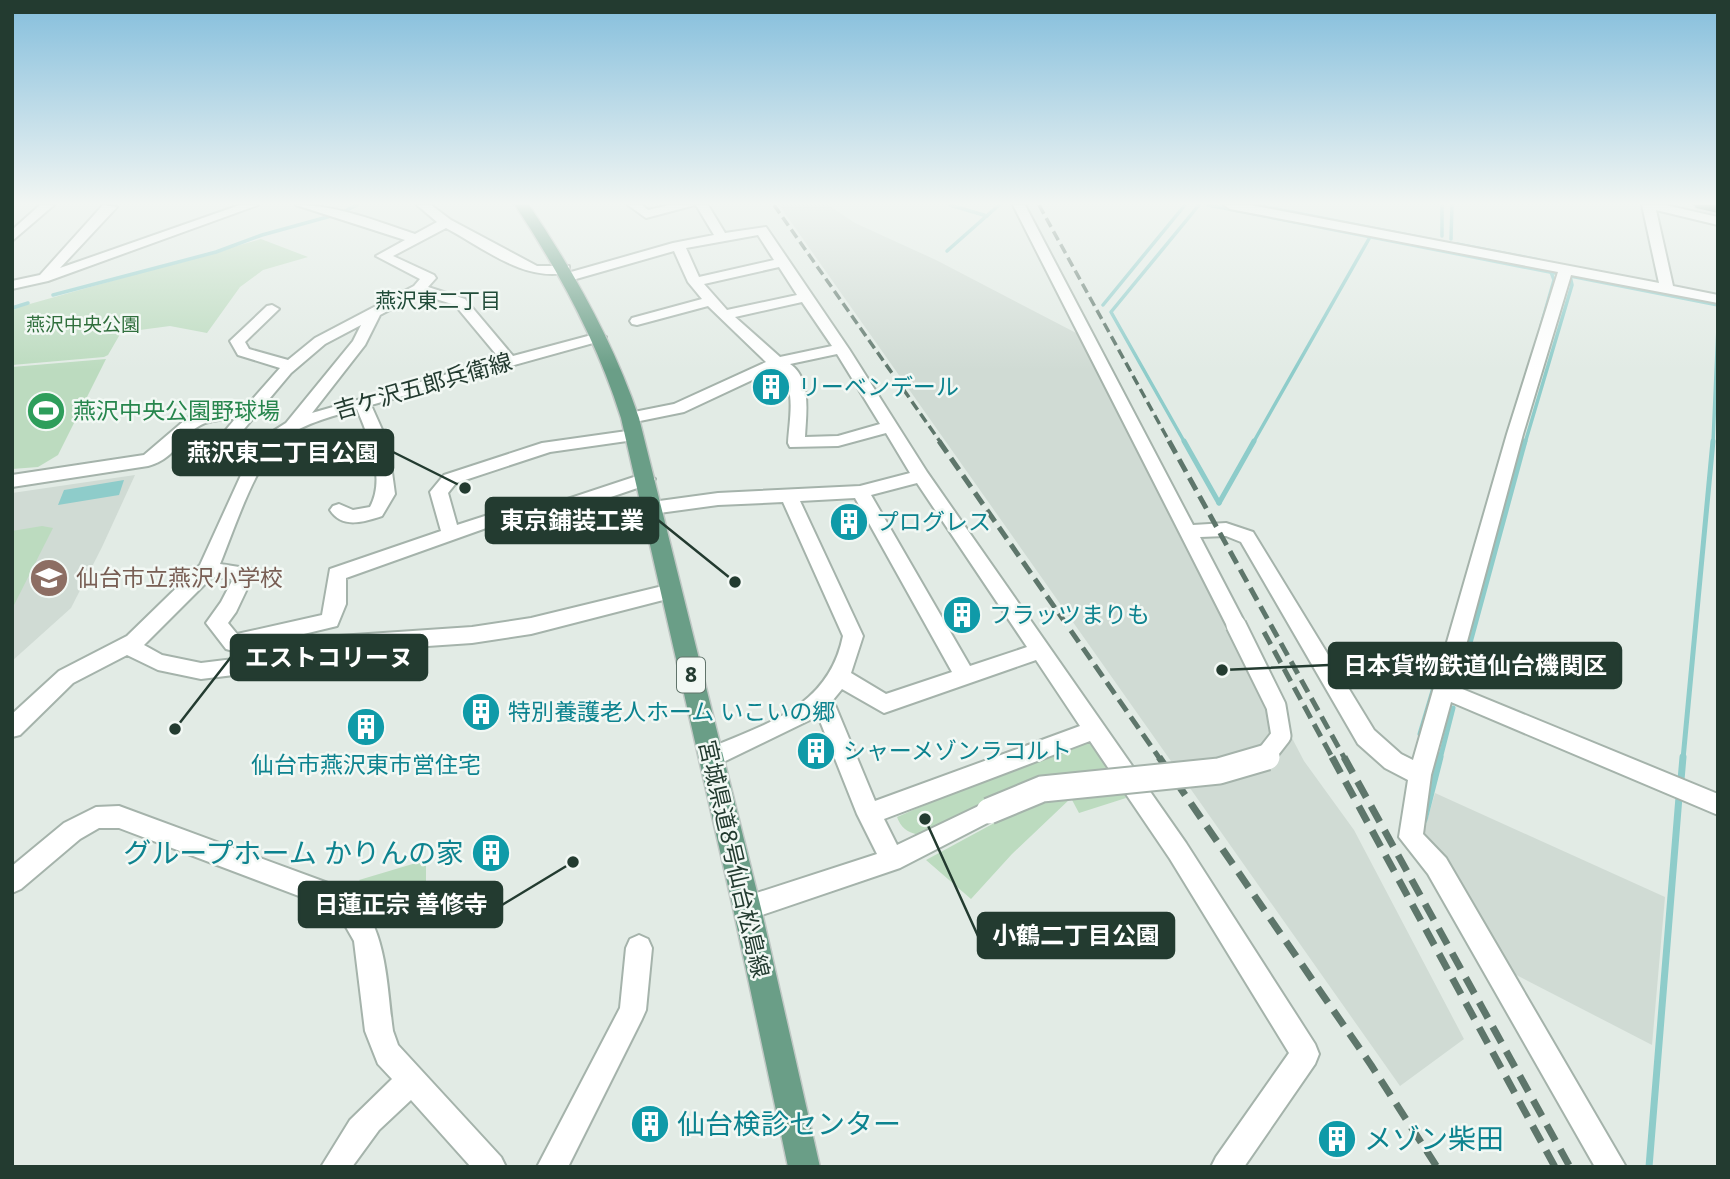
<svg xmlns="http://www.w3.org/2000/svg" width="1730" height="1179" font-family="'Noto Sans','Noto Sans JP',sans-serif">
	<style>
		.built { fill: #d0dbd4 }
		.green { fill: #bcdbbf }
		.water { fill: #8eccca }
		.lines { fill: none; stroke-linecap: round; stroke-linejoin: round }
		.stream-far2 { stroke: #8eccca; stroke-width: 3.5 }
		.stream-far1 { stroke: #8eccca; stroke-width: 5 }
		.stream { stroke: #8eccca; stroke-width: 7 }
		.minor-casing { stroke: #a5b3ab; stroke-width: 4 }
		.major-casing { stroke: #c1c8c5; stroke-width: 3 }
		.highway-casing { stroke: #c1c8c5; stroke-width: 3 }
		.minor { fill: #fff; fill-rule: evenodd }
		.major { fill: #6a9e87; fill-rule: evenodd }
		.highway { fill: #316551; fill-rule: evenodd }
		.rail-far2 { stroke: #5e766b; stroke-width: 3.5; stroke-dasharray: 10 5; stroke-linecap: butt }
		.rail-far1 { stroke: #5e766b; stroke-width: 5; stroke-dasharray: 14 7; stroke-linecap: butt }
		.rail { stroke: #5e766b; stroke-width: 7; stroke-dasharray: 18 10; stroke-linecap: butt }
		.minor-bridge-far1-casing { stroke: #a5b3ab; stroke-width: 23; stroke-linecap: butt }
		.minor-bridge-casing { stroke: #a5b3ab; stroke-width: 29; stroke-linecap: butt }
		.minor-bridge-far1 { stroke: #fff; stroke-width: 19 }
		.minor-bridge { stroke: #fff; stroke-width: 25 }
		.labels { text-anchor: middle; stroke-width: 5; stroke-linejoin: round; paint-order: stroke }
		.far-park-label { font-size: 19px; fill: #306f3d; stroke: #f2f8f4 }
		.far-neighbourhood-label { font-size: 21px; fill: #214c39; stroke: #f2f8f4 }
		.shield { fill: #f2f8f4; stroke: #61746b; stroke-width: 2 }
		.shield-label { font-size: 21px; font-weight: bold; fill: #233b30 }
		.street-label { font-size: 23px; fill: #233b30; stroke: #f2f8f4 }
		.culture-label { font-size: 23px; fill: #0d838f; stroke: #f2f8f4; text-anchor: start }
		.leisure-label { font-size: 23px; fill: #27864d; stroke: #f2f8f4; text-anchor: start }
		.education-label { font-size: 23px; fill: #785e54; stroke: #f2f8f4; text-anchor: start }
		.near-culture-label { font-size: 28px; fill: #0d838f; stroke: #f2f8f4; text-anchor: start }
		.leader { fill: none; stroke: #233b30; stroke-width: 2.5 }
		.callout-dot { fill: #233b30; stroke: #f2f8f4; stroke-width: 2.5 }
		.callout { fill: #233b30; stroke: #233b30; stroke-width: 2.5 }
		.callout-label { font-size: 24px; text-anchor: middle; font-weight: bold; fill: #fff }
	</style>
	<rect width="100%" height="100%" fill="#e2ebe5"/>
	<g class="built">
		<polygon points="779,205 828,205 855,223 936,260 1082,336 1304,761 1354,830 1464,1039 1400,1086"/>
		<polygon points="135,475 102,547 71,608 12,661 12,493"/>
		<polygon points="1435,793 1665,897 1652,1045 1495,964 1423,835"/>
	</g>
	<g class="green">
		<polygon points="261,239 308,257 263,270 240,287 207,333 170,326 117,333 119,336 108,355 104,357 12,365 12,309"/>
		<polygon points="106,359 58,455 38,467 12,469 12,367"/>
		<polygon points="42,526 53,528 12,609 12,531"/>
		<path d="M1088,741L1099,744L1126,798L1079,813L1071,798L1012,854L971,899L926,860L998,821L919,835C907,832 901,828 897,817L1031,759Z"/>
		<polygon points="426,860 426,900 385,919 379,900 359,880"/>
	</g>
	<polygon class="water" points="124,480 119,495 58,505 64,490"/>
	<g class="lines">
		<g class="stream-far2">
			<polyline points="950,205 987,216"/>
			<polyline points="1208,205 1718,305"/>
			<polyline points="1256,205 1438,241"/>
			<polyline points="1442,205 1442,236"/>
			<polyline points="345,211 357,205"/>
			<polyline points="1451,239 1452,205"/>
			<polyline points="1457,244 1539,260"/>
			<polyline points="947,251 999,205"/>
			<polyline points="53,295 216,252 262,235 331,216"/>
			<polyline points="1103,305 1185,205"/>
			<polyline points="12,308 28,303"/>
			<polyline points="1541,326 1554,280 1551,272"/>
			<polyline points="1185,443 1111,312 1199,205"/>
			<polyline points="1253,443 1370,237"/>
			<polyline points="1525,443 1572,285 1570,276"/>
			<polyline points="1713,443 1718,327"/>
		</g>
		<g class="stream-far1">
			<polyline points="1184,441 1219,503"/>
			<polyline points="1219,503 1254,441"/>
			<polyline points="1458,687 1525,441"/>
			<polyline points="1420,734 1438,674"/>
			<polyline points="1440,759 1453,708"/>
			<polyline points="1683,759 1713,441"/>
		</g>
		<g class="stream">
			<polyline points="1681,780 1683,757"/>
			<polyline points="1424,820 1440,757"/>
			<polyline points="1649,1167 1679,797"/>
		</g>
		<g class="minor-casing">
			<g id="minor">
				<polygon points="40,205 54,205 12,241 12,230"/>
				<polygon points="103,205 117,207 60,268 240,205 258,205 48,281 12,289 12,281 40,275"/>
				<path d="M296,205C337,205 376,221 415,234L437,222L417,205H431L451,220L537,266H569V272C525,283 484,248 446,228L393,256L434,275L436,278L428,287L465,299L513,356L599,333L606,337L604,340L371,405L388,443L395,494L382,516C364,522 342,529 330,510L333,506L339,504L353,510L370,507C386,478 369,438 357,409C331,417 299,424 279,443C254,467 234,530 220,564L252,569L254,574L236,612L228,623L237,634L322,615L330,569L441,531L430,492L444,475L542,443L634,430L642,435L634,440L550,452L456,483L448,493L457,525L488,515L510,518L646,473L655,479L652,483L517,529L511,530L489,527L346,578V604L337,626L233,651L226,649L206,623L221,602L233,579L212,577L144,645L162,655L201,663L259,656L324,637L472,627L531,618L671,584L678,586L681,591L678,596L671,598L531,634L472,643L324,653L259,672L201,679L158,670L127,655L73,683L20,735L12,737V714L59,671L127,636L200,565L247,462L267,435L286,423L353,341L361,325L325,344L291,373L218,460H206L204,456L235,419C178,417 188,455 148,466L12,487V475L144,455L192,414L216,409H244L280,368L238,355L230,341L267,306L272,305L279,309L245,342L249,349L288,360L315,338L414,286L420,279L376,256L405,240ZM420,294L455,305L500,359L312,413L365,345L380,315Z"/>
				<polygon points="628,205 642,205 648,210 670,205 695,205 646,218"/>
				<path d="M696,205H708L725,233L766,227L849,349L927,472L1186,843L1315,1044L1319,1054L1315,1064L1244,1167H1211L1216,1157L1289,1053L1170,859L1090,741L884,819L897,845L989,801L997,804L1001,811L997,818L900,868L747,920L738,917L735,908L738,899L877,854L857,814L818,716L711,768L703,765L700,758L703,751C763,724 828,710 843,636L783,502L718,505L652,514L646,512L643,508L646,504L652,502L718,493L860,486L910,473L886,433L838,446L790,447L788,443C789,420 798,384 776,369L684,412L630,423L624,422L622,418L624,414L674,404L766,362L708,306L637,325L632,324L630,321L632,318L702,299L688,282L674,251L569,281L562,277L564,274L673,243L714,235ZM758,235L774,260L699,277L686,248ZM779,267L797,295L727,310L704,284ZM802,302L832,346L780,357L735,317ZM837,354L880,424L838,436L805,437C806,415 812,379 790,364ZM917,483L1027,647L970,666L871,495ZM855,498L952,672L886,694L851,673L863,636L800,501ZM1036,660L1080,726L875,801L833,700L842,689L884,713Z"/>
				<polygon points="1013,205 1025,205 1193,525 1226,523 1253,532 1374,730 1401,754 1413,760 1507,434 1558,272 1230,209 1224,205 1250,205 1659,283 1642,205 1665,205 1718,217 1718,225 1656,210 1673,286 1718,295 1718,303 1571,275 1523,434 1455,686 1718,794 1718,815 1451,702 1431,775 1423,834 1446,858 1626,1167 1595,1167 1428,874 1399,837 1408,780 1385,768 1358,744 1241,542 1226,536 1200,537 1246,625 1243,630 1236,633 1229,630"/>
				<path d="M119,806L336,886C388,907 386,984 393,1031L398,1045L501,1157L506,1167H471L411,1100L379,1130L352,1167H321L350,1120L392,1079L378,1064L365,1031L354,941L342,920L328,907L119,828H99L80,839L21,889L12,893V866L64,823L96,807Z"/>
				<polygon points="639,935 648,939 652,948 646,1010 642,1019 568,1167 537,1167 620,1008 626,948 630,939"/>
			</g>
		</g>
		<g class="major-casing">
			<path id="major" d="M515,205H529C574,272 613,341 639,418L761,908L820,1167H788L733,908L621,418C597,341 559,272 515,205Z"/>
		</g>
		<g class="highway-casing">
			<polygon id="highway" points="1694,205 1718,205 1718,213 1696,208"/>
		</g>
		<use href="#minor" class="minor"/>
		<use href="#major" class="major"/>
		<use href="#highway" class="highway"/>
		<g class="rail-far2">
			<polyline points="774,205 941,443"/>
			<polyline points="1039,205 1170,443"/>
		</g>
		<g class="rail-far1">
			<polyline points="939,441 1160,759"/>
			<polyline points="1169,441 1345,759"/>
			<polyline points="1264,632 1333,759"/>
		</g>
		<g class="rail">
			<polyline points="1159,757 1371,1065 1437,1167"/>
			<polyline points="1332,757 1555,1167"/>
			<polyline points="1344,757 1570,1167"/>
		</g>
		<g class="minor-bridge-far1-casing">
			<polyline id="minor-bridge-far1" points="1236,625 1276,706 1281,736 1263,759"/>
		</g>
		<g class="minor-bridge-casing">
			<polyline id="minor-bridge" points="989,811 1042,789 1219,771 1267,757"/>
		</g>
		<use href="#minor-bridge-far1" class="minor-bridge-far1"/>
		<use href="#minor-bridge" class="minor-bridge"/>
	</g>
	<linearGradient id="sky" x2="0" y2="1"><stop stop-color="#84bedc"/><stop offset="0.55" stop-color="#f2f6f3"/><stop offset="1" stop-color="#f2f6f3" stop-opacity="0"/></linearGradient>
	<rect width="1730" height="370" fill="url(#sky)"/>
	<defs>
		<g id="building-disc" transform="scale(2.0125)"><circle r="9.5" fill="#0f9aa8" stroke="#f2f8f4"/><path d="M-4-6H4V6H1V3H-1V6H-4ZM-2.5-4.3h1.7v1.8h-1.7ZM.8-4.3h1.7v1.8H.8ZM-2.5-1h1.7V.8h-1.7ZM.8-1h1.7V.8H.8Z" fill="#fff"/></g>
		<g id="stadium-disc" transform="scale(2.0125)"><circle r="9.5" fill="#2e9e5b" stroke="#f2f8f4"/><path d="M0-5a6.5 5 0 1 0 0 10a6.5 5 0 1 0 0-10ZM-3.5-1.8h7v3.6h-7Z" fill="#fff"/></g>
		<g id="school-disc" transform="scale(2.0125)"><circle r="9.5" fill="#8d6e63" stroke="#f2f8f4"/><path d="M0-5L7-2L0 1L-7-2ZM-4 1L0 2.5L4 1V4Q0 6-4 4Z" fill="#fff"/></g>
	</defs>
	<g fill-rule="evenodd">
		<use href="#building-disc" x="771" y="387"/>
		<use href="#stadium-disc" x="46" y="411"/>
		<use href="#building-disc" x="849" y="522"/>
		<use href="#school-disc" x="49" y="578"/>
		<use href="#building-disc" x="962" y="615"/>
		<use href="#building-disc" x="481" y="712"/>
		<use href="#building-disc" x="366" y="727"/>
		<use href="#building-disc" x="816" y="751"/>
		<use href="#building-disc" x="491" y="853"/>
		<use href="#building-disc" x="650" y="1124"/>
		<use href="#building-disc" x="1337" y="1139"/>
	</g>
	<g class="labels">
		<g class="far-park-label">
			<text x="83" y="331">燕沢中央公園</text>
		</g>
		<g class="far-neighbourhood-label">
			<text x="438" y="308">燕沢東二丁目</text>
		</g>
		<rect class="shield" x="677" y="657.5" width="28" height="35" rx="5"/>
		<g class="shield-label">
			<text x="691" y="682">8</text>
		</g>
		<g class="street-label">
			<text transform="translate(423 386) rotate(-16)" y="8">吉ケ沢五郎兵衛線</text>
			<text transform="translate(734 859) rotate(77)" y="8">宮城県道8号仙台松島線</text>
		</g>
		<g class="culture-label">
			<text x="798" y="395">リーベンデール</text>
			<text x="876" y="530">プログレス</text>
			<text x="989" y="623">フラッツまりも</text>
			<text x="508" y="720">特別養護老人ホーム いこいの郷</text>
			<text x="843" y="759">シャーメゾンラコルト</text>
			<text x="366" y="773" text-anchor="middle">仙台市燕沢東市営住宅</text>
		</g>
		<g class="leisure-label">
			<text x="73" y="419">燕沢中央公園野球場</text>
		</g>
		<g class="education-label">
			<text x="76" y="586">仙台市立燕沢小学校</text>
		</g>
		<g class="near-culture-label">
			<text x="464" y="863" text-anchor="end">グループホーム かりんの家</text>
			<text x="677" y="1134">仙台検診センター</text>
			<text x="1364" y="1149">メゾン柴田</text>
		</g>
	</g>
	<path class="leader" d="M465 488L393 452M735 582L658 520M175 729L231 657M1222 670L1329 665M573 862L502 905M925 819L978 936"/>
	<g class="callout-dot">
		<circle cx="465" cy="488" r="7"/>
		<circle cx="735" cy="582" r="7"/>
		<circle cx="175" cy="729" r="7"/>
		<circle cx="1222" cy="670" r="7"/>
		<circle cx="573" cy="862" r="7"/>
		<circle cx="925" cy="819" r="7"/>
	</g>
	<g class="callout">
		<rect x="173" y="430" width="220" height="45" rx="7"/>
		<rect x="486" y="498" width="172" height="45" rx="7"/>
		<rect x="231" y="635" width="196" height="45" rx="7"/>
		<rect x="1329" y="643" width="292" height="45" rx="7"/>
		<rect x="299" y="882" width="203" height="45" rx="7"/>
		<rect x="978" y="913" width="196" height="45" rx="7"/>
	</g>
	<g class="callout-label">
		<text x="283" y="461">燕沢東二丁目公園</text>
		<text x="572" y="529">東京鋪装工業</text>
		<text x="329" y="666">エストコリーヌ</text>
		<text x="1475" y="674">日本貨物鉄道仙台機関区</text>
		<text x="401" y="913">日蓮正宗 善修寺</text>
		<text x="1076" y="944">小鶴二丁目公園</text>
	</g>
	<rect width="1730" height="1179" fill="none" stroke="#233b30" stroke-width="28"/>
</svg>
